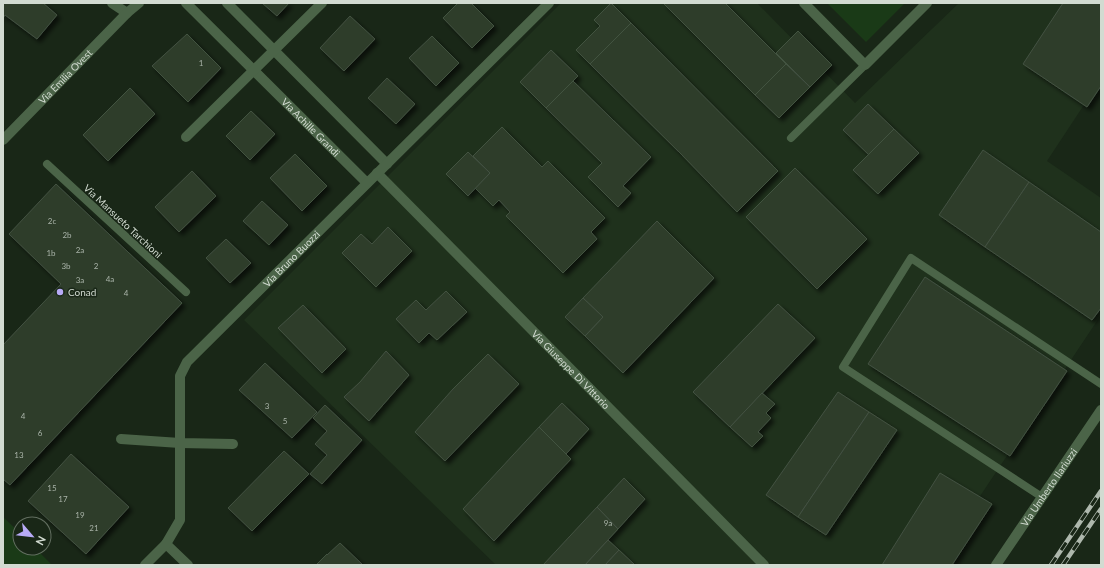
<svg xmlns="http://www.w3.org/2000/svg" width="1104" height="568" font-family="Lato,sans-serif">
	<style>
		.built { fill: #1f311c }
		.green { fill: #1a3a17 }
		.building { fill: #2e3c2c; stroke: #435241; filter: url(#shadow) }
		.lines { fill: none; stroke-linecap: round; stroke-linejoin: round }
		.service { stroke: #4b6448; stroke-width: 8 }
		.minor { stroke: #4b6448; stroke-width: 10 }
		.tertiary { stroke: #4b6448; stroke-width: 10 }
		.rail-casing { stroke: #aeb8ad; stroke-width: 4.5 }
		.rail { stroke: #192717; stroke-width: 3; stroke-dasharray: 9; stroke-linecap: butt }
		.poi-dot { fill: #b8abf7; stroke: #192717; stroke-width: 1.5 }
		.labels { text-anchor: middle; stroke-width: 3; stroke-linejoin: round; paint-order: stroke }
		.number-label { font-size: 8px; fill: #a9b3a8 }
		.street-label { font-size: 10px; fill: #d2dbd1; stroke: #192717 }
		.poi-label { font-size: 10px; fill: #d2dbd1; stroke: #192717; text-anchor: start }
	</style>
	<defs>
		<filter id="shadow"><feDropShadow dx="3.5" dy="3.5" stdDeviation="2" flood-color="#0009"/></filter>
	</defs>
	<rect width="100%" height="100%" fill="#192717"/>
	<polygon class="built" points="561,3 757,3 855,103 959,3 1101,3 1101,79 1047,161 1101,198 1101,315 934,565 496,565 244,320"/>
	<g class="green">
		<polygon points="827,3 905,3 866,42"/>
		<polygon points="3,517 20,533 20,548 35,548 52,565 3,565"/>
	</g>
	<g class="building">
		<polygon points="3,3 43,3 57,15 37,39 5,15 3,18"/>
		<polygon points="262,3 289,3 277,16"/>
		<polygon points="458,3 471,3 494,26 472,48 443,18"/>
		<polygon points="611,3 631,23 590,64 576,50 600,26 594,20"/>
		<polygon points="663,3 725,3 786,64 755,95"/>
		<polygon points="1063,3 1101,3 1101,86 1087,107 1023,64"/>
		<polygon points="350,16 375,39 344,71 320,48"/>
		<polygon points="631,23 778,171 737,212 682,155 590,64"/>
		<polygon points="798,31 832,65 810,87 776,53"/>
		<polygon points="187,34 221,68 188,102 152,66"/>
		<polygon points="432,36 459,63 436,86 409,58"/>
		<polygon points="551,50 578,76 546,108 520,82"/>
		<polygon points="786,64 810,87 779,118 755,95"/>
		<polygon points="387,78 415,104 396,124 368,98"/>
		<polygon points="573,81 651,157 623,186 631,193 618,207 588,177 602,163 546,108"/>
		<polygon points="130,88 155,114 108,161 83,135"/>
		<polygon points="868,104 894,129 869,155 843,130"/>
		<polygon points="251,111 275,134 250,160 226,136"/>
		<polygon points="502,127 542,167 548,161 605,218 591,232 597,239 563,273 506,216 510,212 499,200 493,206 475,188 490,173 473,156"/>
		<polygon points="894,129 919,153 878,194 853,170"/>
		<polygon points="983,150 1029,182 985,247 939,215"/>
		<polygon points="468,152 490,173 468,196 446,174"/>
		<polygon points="295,154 327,186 302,211 270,178"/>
		<polygon points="795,168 867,239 817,289 746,217"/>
		<polygon points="192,171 216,196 179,232 155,207"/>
		<polygon points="1029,182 1101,232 1101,308 1092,320 985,247"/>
		<polygon points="56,184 182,303 10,485 3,479 3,345 61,284 9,234"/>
		<polygon points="262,201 288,225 269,245 243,221"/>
		<polygon points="657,221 714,278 623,373 585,336 603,317 583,298"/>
		<polygon points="388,227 412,251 376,287 342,253 361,234 372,244"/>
		<polygon points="226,239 251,263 230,283 206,258"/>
		<polygon points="925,277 1067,371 1010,456 868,364"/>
		<polygon points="446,291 467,312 437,340 429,333 419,343 396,319 416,300 426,310"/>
		<polygon points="583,298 603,317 585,336 565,317"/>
		<polygon points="778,304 815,338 730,427 693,392"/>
		<polygon points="303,305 346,349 322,373 278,328"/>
		<polygon points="386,351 409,375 369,421 344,397 360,382"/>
		<polygon points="488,354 519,384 445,461 415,432 453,389"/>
		<polygon points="265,363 317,412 292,438 239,390"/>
		<polygon points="838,392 869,412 798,517 766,495"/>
		<polygon points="762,393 775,404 766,413 771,418 758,432 763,436 752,447 730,427"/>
		<polygon points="562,403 589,429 566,454 539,427"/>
		<polygon points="325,405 362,440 322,484 310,474 327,455 315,444 327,431 313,418"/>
		<polygon points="869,412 897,430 826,535 798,517"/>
		<polygon points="539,427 571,459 494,541 463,509"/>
		<polygon points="284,451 309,474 252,531 228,508"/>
		<polygon points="71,454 129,507 86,554 28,501"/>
		<polygon points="940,473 992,504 952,565 882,565"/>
		<polygon points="624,478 645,499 618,529 597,507"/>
		<polygon points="597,507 618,529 585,565 543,565"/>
		<polygon points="608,540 619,550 605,565 585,565"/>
		<polygon points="340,543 363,565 316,565 327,554 327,555"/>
		<polygon points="619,550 635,565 605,565"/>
	</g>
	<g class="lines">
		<g class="service">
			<polyline points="791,138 865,65"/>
			<polyline points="47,164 186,292"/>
			<polyline points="1042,497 843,367 911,258 1101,384"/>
		</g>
		<g class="minor">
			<polyline points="112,3 127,13"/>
			<path id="s1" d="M186,3L367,183"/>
			<polyline points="227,3 387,164"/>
			<polyline points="804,3 865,65 927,3"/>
			<polyline points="186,137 322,3"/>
			<path id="s2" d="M377,173L764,565"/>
			<polyline points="121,439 180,443 233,444"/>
			<polyline points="166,544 188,565"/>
			<path id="s3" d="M145,565L166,544L180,520V376L187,362L549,3"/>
			<path id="s4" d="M996,565L1101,410"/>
		</g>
		<path class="tertiary" id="s5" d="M3,140L127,13L139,3"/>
		<g class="rail-casing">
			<g id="rail">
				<polyline points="1051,565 1101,491"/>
				<polyline points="1063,565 1101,509"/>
			</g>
		</g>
		<use href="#rail" class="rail"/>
	</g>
	<circle class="poi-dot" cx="60" cy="292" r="4"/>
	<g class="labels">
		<g class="number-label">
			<text x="201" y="66">1</text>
			<text x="52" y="224">2c</text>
			<text x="67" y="238">2b</text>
			<text x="80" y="253">2a</text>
			<text x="51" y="256">1b</text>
			<text x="66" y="269">3b</text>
			<text x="96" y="269">2</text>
			<text x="110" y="282">4a</text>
			<text x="80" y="283">3a</text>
			<text x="126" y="296">4</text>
			<text x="267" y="409">3</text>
			<text x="23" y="419">4</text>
			<text x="285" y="424">5</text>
			<text x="40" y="436">6</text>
			<text x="19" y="458">13</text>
			<text x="52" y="491">15</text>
			<text x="63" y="502">17</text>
			<text x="80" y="518">19</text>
			<text x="608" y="526">9a</text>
			<text x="94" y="531">21</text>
		</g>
		<g class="street-label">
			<text dy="4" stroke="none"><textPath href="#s5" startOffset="89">Via Emilia Ovest</textPath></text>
			<text dy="4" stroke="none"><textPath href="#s1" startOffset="176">Via Achille Grandi</textPath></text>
			<text transform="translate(123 221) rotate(43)" y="4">Via Mansueto Tarchioni</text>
			<text dy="4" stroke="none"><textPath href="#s3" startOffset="364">Via Bruno Buozzi</textPath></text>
			<text dy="4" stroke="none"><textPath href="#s2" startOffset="276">Via Giuseppe Di Vittorio</textPath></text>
			<text dy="4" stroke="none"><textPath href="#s4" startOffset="94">Via Umberto Ilariuzzi</textPath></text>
		</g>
		<g class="poi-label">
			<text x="68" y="296">Conad</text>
		</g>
	</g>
	<rect width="1104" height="568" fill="none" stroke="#d2dbd1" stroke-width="8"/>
	<g transform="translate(32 536) rotate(118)"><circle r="19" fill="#192717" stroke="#636f61"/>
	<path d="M0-3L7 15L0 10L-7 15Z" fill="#b8abf7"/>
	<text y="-6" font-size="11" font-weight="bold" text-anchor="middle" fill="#d2dbd1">N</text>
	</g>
</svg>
